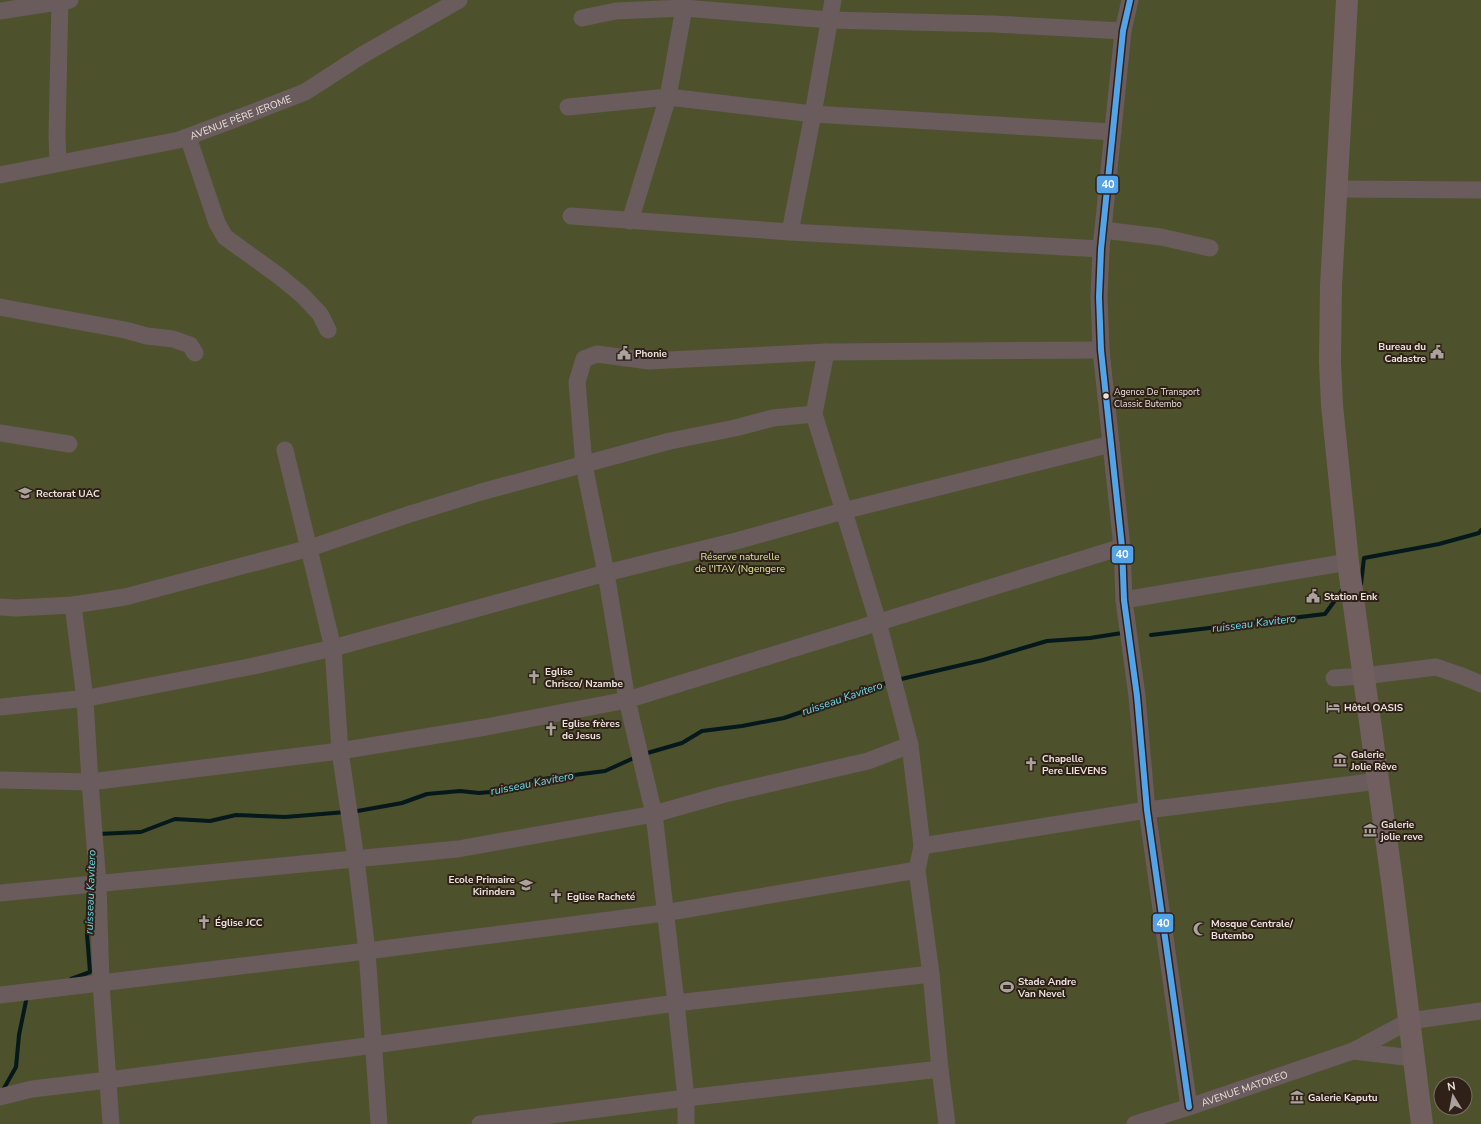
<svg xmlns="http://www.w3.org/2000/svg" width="1481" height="1124" font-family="'Nunito Sans',sans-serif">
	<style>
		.green { fill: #4d522c; fill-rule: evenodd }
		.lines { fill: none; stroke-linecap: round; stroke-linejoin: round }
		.stream { stroke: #05181b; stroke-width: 4 }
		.minor { stroke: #6a5b5c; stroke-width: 17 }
		.highway { stroke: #715f5f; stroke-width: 22 }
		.bus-1-casing { stroke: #2f2118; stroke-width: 9 }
		.bus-1 { stroke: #53a3e8; stroke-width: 6 }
		.bus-dot { fill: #ebe1dc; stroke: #2f2118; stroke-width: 1.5 }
		.labels { text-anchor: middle; stroke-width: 4; stroke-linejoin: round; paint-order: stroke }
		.bus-label { font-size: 9px; fill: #ebe1dc; stroke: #2f2118; text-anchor: start }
		.street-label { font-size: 10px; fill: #ebe1dc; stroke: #2f2118 }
		.poi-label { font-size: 10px; font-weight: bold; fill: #ebe1dc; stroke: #2f2118; text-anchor: start }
		.park-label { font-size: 10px; fill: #daea96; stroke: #2f2118 }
		.water-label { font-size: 11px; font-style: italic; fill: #67dced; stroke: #2f2118 }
		.line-badge { stroke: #2f2118; stroke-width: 1.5 }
		.badge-label { font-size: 11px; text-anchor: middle; font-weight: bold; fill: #fff }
	</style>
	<rect width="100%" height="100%" fill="#342c28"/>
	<path class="green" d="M0,0H1481V1124H0ZM1441,1084H1465V1108H1441Z"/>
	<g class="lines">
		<g class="stream">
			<polyline points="1361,584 1364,558 1439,544 1479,533 1481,530"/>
			<polyline points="1151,635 1325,614 1344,588"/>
			<polyline points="897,680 983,660 1047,641 1090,638 1122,633"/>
			<polyline points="644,754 682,743 702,731 742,726 784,718 889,682"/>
			<polyline points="352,812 402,803 427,794 460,791 479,793 502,791 535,780 605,771 636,757"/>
			<polyline points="98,834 141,832 175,819 210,821 236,815 285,817 346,812"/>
			<polyline points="71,979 90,972 87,934 89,889"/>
			<polyline points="3,1090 16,1067 19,1035 27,996"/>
		</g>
		<g class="minor">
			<polyline points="1130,0 1123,31 1101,249 1099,297 1101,350 1122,547 1124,600 1137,696 1147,810 1189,1107"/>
			<polyline points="0,11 70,0"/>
			<polyline points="582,18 616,11 684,8 829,20 993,24 1123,31"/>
			<polyline points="568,107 668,97 813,114 1113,132"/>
			<polyline points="188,137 217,223 225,237 279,276 302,295 320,314 328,330"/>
			<polyline points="58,163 57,135 60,0"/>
			<path id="s1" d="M0,175L179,140L246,115L305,92L364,54L459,0"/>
			<polyline points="1337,189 1481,190"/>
			<polyline points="571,216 790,232 1101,249"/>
			<polyline points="630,221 668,97 684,8 684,0"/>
			<polyline points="1103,230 1161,237 1210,248"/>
			<polyline points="790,232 813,114 833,0"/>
			<polyline points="0,307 125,330 147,336 173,339 190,345 195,353"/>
			<polyline points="826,352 814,414 878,622 910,745 922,846 917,870 931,974 940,1069 947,1124"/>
			<polyline points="0,433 69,444"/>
			<polyline points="285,450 333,648 340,751 356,859 367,951 379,1124"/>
			<polyline points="1124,600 1348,562"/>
			<polyline points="73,605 85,699 90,782 98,884 101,983 111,1124"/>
			<polyline points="0,607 16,608 73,605 125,597 310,548 407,515 481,492 670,441 735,428 773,418 814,414"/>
			<polyline points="1334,678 1364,676 1436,667 1462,676 1481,684"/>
			<polyline points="0,707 88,698 254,666 333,648 606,573 740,540 843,511 1111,444"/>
			<polyline points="0,780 90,782 340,751 486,727 627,700 1122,547"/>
			<polyline points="922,846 1147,810 1378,781"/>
			<polyline points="0,893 458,849 654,814 721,795 868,761 910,745"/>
			<polyline points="0,995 367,951 664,913 917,870"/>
			<polyline points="1353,1051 1413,1058"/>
			<polyline points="0,1097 32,1089 108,1080 374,1045 676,1003 931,974"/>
			<polyline points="480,1124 686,1098 940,1069"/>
			<polyline points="686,1124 686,1098 676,1003 654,814 627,700 606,573 584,465 577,382 584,359 597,354 649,361 826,352 1101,350"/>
			<path id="s2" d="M1135,1124L1189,1107L1353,1051L1409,1021L1481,1011"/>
		</g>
		<polyline class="highway" points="1347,0 1331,286 1330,362 1332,405 1348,562 1392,881 1422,1124"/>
		<g class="bus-1-casing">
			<polyline id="bus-1" points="1130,0 1123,31 1101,249 1099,297 1101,350 1122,547 1124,600 1137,696 1147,810 1189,1107"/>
		</g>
		<use href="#bus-1" class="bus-1"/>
	</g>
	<defs>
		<g id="civic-bare" transform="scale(1.08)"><path d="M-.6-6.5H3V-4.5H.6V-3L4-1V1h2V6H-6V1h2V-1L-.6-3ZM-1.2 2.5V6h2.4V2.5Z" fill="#aba29d" stroke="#2f2118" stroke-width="2.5" paint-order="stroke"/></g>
		<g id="university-bare" transform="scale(1.08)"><path d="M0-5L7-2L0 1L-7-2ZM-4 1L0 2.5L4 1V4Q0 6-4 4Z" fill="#aba29d" stroke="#2f2118" stroke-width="2.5" paint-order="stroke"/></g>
		<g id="church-bare" transform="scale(1.08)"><path d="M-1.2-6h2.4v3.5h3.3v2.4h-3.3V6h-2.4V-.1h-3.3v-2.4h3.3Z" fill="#aba29d" stroke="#2f2118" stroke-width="2.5" paint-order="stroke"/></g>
		<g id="hotel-bare" transform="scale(1.08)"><path d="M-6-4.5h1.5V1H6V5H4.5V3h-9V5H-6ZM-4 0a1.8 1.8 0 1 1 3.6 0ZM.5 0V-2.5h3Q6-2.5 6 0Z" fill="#aba29d" stroke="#2f2118" stroke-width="2.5" paint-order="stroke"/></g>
		<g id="museum-bare" transform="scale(1.08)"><path d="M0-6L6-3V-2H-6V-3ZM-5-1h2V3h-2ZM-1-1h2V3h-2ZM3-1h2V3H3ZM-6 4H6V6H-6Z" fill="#aba29d" stroke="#2f2118" stroke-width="2.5" paint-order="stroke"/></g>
		<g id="school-bare" transform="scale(1.08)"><path d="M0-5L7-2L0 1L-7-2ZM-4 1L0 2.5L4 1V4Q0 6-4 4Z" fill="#aba29d" stroke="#2f2118" stroke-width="2.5" paint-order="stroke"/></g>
		<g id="mosque-bare" transform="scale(1.08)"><path d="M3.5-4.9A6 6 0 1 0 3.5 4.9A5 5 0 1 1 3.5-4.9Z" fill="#aba29d" stroke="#2f2118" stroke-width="2.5" paint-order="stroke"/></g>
		<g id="stadium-bare" transform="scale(1.08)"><path d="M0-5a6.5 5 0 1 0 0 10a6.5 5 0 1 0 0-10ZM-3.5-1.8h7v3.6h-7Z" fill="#aba29d" stroke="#2f2118" stroke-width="2.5" paint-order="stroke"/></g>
	</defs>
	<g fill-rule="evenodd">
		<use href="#civic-bare" x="1437" y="352"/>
		<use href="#civic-bare" x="624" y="353"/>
		<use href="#university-bare" x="25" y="493"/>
		<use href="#civic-bare" x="1313" y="596"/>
		<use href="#church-bare" x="534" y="677"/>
		<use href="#hotel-bare" x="1333" y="707"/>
		<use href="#church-bare" x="551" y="729"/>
		<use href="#museum-bare" x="1340" y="760"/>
		<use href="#church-bare" x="1031" y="764"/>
		<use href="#museum-bare" x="1370" y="830"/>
		<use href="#school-bare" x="526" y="885"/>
		<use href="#church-bare" x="556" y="896"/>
		<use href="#church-bare" x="204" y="922"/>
		<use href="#mosque-bare" x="1200" y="929"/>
		<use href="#stadium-bare" x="1007" y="987"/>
		<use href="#museum-bare" x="1297" y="1097"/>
	</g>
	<circle class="bus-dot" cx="1106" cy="396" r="3.5"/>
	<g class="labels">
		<g class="bus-label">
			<text x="1114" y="395">Agence De Transport<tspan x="1114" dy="12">Classic Butembo</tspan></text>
		</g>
		<g class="street-label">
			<text dy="4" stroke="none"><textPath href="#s1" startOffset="248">AVENUE PÈRE JEROME</textPath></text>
			<text dy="4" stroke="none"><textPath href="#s2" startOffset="115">AVENUE MATOKEO</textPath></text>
		</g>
		<g class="poi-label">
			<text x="1426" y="350" text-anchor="end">Bureau du<tspan x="1426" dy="12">Cadastre</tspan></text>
			<text x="635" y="357">Phonie</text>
			<text x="36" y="497">Rectorat UAC</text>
			<text x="1324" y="600">Station Enk</text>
			<text x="545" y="675">Eglise<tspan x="545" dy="12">Chrisco/ Nzambe</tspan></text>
			<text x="1344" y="711">Hôtel OASIS</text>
			<text x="562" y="727">Eglise frères<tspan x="562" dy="12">de Jesus</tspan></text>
			<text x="1351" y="758">Galerie<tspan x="1351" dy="12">Jolie Rêve</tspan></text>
			<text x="1042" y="762">Chapelle<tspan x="1042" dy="12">Pere LIEVENS</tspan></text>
			<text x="1381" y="828">Galerie<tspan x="1381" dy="12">jolie reve</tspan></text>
			<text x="515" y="883" text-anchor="end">Ecole Primaire<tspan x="515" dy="12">Kirindera</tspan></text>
			<text x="567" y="900">Eglise Racheté</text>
			<text x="215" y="926">Église JCC</text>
			<text x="1211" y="927">Mosque Centrale/<tspan x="1211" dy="12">Butembo</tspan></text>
			<text x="1018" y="985">Stade Andre<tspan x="1018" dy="12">Van Nevel</tspan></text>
			<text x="1308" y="1101">Galerie Kaputu</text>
		</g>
		<g class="park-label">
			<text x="740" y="560">Réserve naturelle<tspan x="740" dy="12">de l'ITAV (Ngengere</tspan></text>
		</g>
		<g class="water-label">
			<text transform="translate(1254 623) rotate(-7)" y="4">ruisseau Kavitero</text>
			<text transform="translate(842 698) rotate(-19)" y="4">ruisseau Kavitero</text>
			<text transform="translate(532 783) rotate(-11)" y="4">ruisseau Kavitero</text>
			<text transform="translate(90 892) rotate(-88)" y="4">ruisseau Kavitero</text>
		</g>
	</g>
	<g class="line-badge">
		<rect x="1096" y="175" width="23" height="19" rx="4" fill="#53a3e8"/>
		<rect x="1111" y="545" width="23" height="19" rx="4" fill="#53a3e8"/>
		<rect x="1152" y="913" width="22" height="20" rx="4" fill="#53a3e8"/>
	</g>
	<g class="badge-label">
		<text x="1108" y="188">40</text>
		<text x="1122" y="558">40</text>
		<text x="1163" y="927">40</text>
	</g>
	<g transform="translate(1453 1096) rotate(350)"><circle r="19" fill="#2f2118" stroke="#7a6e66"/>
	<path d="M0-3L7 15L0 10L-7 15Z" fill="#aba29d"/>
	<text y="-6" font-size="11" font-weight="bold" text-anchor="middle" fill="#ebe1dc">N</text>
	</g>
</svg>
